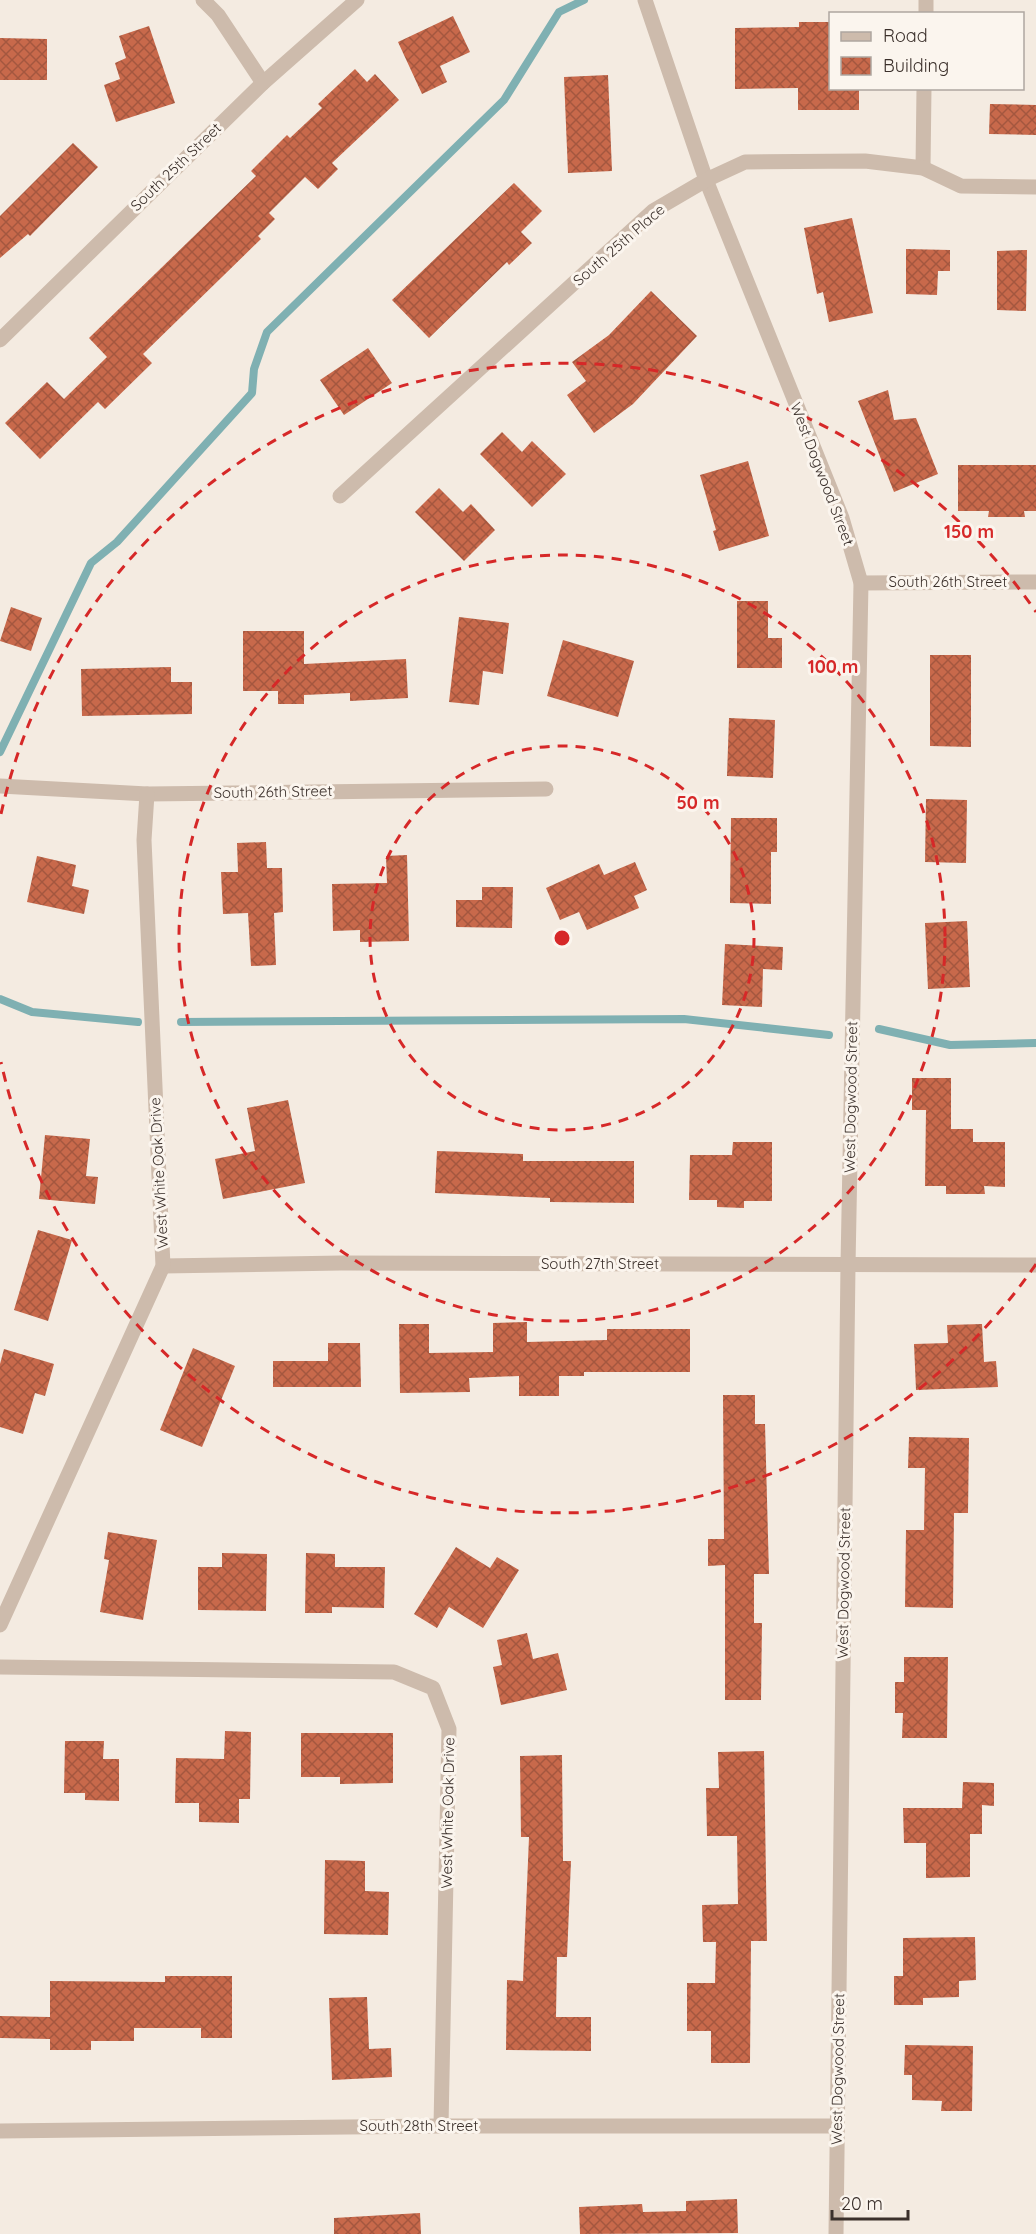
<svg xmlns="http://www.w3.org/2000/svg" width="1036" height="2234" font-family="Quicksand,sans-serif">
	<style>
		.lines { fill: none; stroke-linecap: round; stroke-linejoin: round }
		.stream { stroke: #7fb0b2; stroke-width: 8 }
		.building { fill: url(#building-cross-hatch) }
		.minor { stroke: #cdbbac; stroke-width: 15 }
		.ring { fill: none; stroke: #d62828; stroke-width: 3; stroke-dasharray: 10 8 }
		.labels { text-anchor: middle; stroke-width: 6; stroke-linejoin: round; paint-order: stroke }
		.street-label { font-size: 15px; fill: #3b302b; stroke: #fbf5ee }
		.centre { fill: #d62828; stroke: #fbf5ee; stroke-width: 3 }
		.ring-label { font-size: 18px; text-anchor: middle; font-weight: bold; fill: #d62828; stroke: #fbf5ee; stroke-width: 6; stroke-linejoin: round; paint-order: stroke }
	</style>
	<defs>
		<pattern id="building-cross-hatch" width="8" height="8" patternUnits="userSpaceOnUse" patternTransform="scale(1.5)"><rect width="8" height="8" fill="#c8694b"/><path d="M0 0l8 8M0 8l8-8" fill="none" stroke="#a4573f"/></pattern>
	</defs>
	<rect width="100%" height="100%" fill="#f4ebe1"/>
	<g class="lines">
		<g class="stream">
			<polyline points="0,752 91,563 117,542 252,393 254,369 267,332 504,100 559,12 584,0"/>
			<polyline points="0,999 32,1012 138,1022"/>
			<polyline points="181,1022 684,1019 829,1035"/>
			<polyline points="879,1029 950,1045 1036,1043"/>
		</g>
	</g>
	<g class="building">
		<polygon points="453,16 470,52 440,66 447,82 422,94 398,42"/>
		<polygon points="799,22 831,22 831,88 859,88 859,110 798,110 798,88 735,89 735,28 799,27"/>
		<polygon points="149,26 175,103 116,122 104,85 120,79 115,63 126,58 119,36"/>
		<polygon points="0,38 47,39 47,80 0,80"/>
		<polygon points="355,69 367,82 375,74 399,100 332,163 338,169 318,189 305,177 269,213 275,219 258,236 261,239 143,354 152,363 105,409 98,402 40,459 5,423 47,382 64,399 107,357 89,338 256,176 251,171 287,135 290,138 322,108 318,104"/>
		<polygon points="608,75 612,171 568,173 564,77"/>
		<polygon points="990,104 1036,105 1036,135 989,134"/>
		<polygon points="73,143 98,167 30,236 28,234 0,258 0,216"/>
		<polygon points="514,183 542,211 521,232 532,243 509,265 507,262 429,338 392,300"/>
		<polygon points="852,218 873,313 829,322 823,292 817,294 804,228"/>
		<polygon points="906,249 950,250 950,271 938,271 937,295 906,294"/>
		<polygon points="1027,250 1026,311 997,310 997,251"/>
		<polygon points="651,291 697,336 633,404 594,433 567,395 586,381 572,362 609,335"/>
		<polygon points="368,348 392,383 344,415 320,380"/>
		<polygon points="888,390 894,420 916,418 938,474 894,492 858,401"/>
		<polygon points="502,432 522,452 532,441 566,474 532,507 480,454"/>
		<polygon points="748,461 769,536 719,551 713,531 716,530 700,475"/>
		<polygon points="958,465 1036,465 1036,511 1024,511 1025,517 988,517 989,511 958,511"/>
		<polygon points="439,488 463,512 471,504 495,530 464,561 415,512"/>
		<polygon points="737,601 768,601 768,638 782,638 782,668 737,668"/>
		<polygon points="11,607 42,618 31,651 0,641"/>
		<polygon points="459,617 509,623 503,674 483,671 479,705 449,702"/>
		<polygon points="243,631 304,631 304,664 406,659 408,698 350,701 350,693 304,695 304,704 278,704 278,691 243,691"/>
		<polygon points="563,640 634,661 618,717 547,696"/>
		<polygon points="930,655 971,655 971,747 930,746"/>
		<polygon points="171,667 171,682 192,682 192,714 82,716 81,669"/>
		<polygon points="729,718 775,720 773,778 727,776"/>
		<polygon points="926,799 967,800 966,863 925,862"/>
		<polygon points="731,818 777,818 777,852 771,852 771,904 730,903"/>
		<polygon points="266,842 267,868 282,868 283,912 274,913 276,965 251,966 248,913 223,914 221,872 238,872 237,843"/>
		<polygon points="407,855 409,941 360,942 360,930 333,931 332,884 387,883 386,856"/>
		<polygon points="37,856 76,865 72,886 89,890 84,914 27,902"/>
		<polygon points="635,862 647,890 634,896 639,908 587,930 579,912 560,920 546,888 599,864 604,875"/>
		<polygon points="482,887 513,887 512,928 456,927 456,900 482,900"/>
		<polygon points="967,921 970,987 928,989 925,923"/>
		<polygon points="725,944 783,947 782,970 763,969 762,1007 722,1005"/>
		<polygon points="912,1078 951,1078 951,1129 973,1129 973,1142 1005,1142 1005,1187 984,1186 985,1194 946,1194 946,1186 925,1186 926,1110 912,1110"/>
		<polygon points="288,1100 305,1183 223,1199 215,1159 255,1151 247,1108"/>
		<polygon points="45,1135 90,1139 86,1176 98,1177 95,1204 39,1199"/>
		<polygon points="733,1142 772,1142 772,1201 744,1201 744,1208 717,1207 717,1200 689,1200 690,1155 732,1155"/>
		<polygon points="437,1151 523,1154 523,1161 634,1161 634,1203 550,1202 550,1198 435,1193"/>
		<polygon points="38,1230 72,1240 48,1321 14,1310"/>
		<polygon points="527,1322 527,1342 607,1340 607,1329 690,1329 690,1372 584,1372 584,1376 559,1376 559,1396 519,1396 519,1376 469,1378 470,1392 400,1393 399,1324 429,1324 429,1353 493,1352 493,1323"/>
		<polygon points="982,1324 984,1362 996,1361 998,1387 916,1390 914,1344 948,1343 947,1325"/>
		<polygon points="328,1343 360,1343 361,1387 273,1387 273,1361 328,1361"/>
		<polygon points="193,1348 235,1366 202,1447 160,1430"/>
		<polygon points="4,1349 54,1364 45,1396 35,1393 23,1434 0,1427 0,1364"/>
		<polygon points="723,1395 755,1395 755,1424 765,1424 769,1574 754,1574 754,1623 762,1623 761,1700 725,1700 725,1565 708,1566 708,1539 724,1539"/>
		<polygon points="909,1437 969,1438 968,1513 954,1513 953,1608 905,1607 906,1530 924,1530 925,1468 908,1468"/>
		<polygon points="108,1532 157,1540 143,1620 100,1612 109,1560 104,1559"/>
		<polygon points="456,1547 490,1568 497,1557 519,1570 483,1628 449,1607 437,1628 414,1614"/>
		<polygon points="222,1553 267,1554 266,1611 198,1610 198,1567 222,1567"/>
		<polygon points="306,1553 335,1554 335,1567 385,1567 384,1608 332,1607 332,1613 305,1613"/>
		<polygon points="527,1633 533,1659 558,1653 567,1690 501,1705 493,1667 502,1665 497,1640"/>
		<polygon points="904,1657 948,1657 947,1738 902,1738 903,1713 895,1713 895,1682 904,1682"/>
		<polygon points="225,1731 251,1732 250,1799 239,1799 239,1823 199,1822 199,1803 175,1803 176,1758 224,1759"/>
		<polygon points="301,1733 393,1733 393,1783 340,1784 340,1777 301,1777"/>
		<polygon points="65,1741 104,1741 103,1759 119,1759 119,1801 85,1800 85,1793 64,1793"/>
		<polygon points="764,1751 767,1941 751,1941 750,2063 711,2063 711,2031 687,2031 687,1983 715,1983 716,1942 703,1942 702,1905 738,1904 737,1836 707,1836 706,1788 719,1788 718,1752"/>
		<polygon points="562,1755 563,1861 571,1861 567,1957 557,1957 556,2017 591,2017 591,2051 506,2050 507,1980 523,1981 529,1837 521,1837 520,1756"/>
		<polygon points="963,1782 994,1783 994,1806 982,1805 982,1834 970,1834 970,1877 926,1878 926,1843 904,1843 903,1808 962,1808"/>
		<polygon points="325,1860 365,1861 365,1891 389,1892 388,1935 324,1934"/>
		<polygon points="975,1937 976,1980 959,1981 959,1997 923,1998 923,2005 894,2005 894,1976 903,1976 903,1938"/>
		<polygon points="165,1976 232,1976 232,2038 201,2038 201,2028 134,2028 134,2041 91,2041 91,2050 50,2050 50,2039 0,2038 0,2016 50,2017 50,1981 165,1982"/>
		<polygon points="367,1997 369,2049 391,2048 392,2077 332,2080 329,1998"/>
		<polygon points="905,2045 973,2046 972,2111 941,2111 942,2101 912,2100 912,2075 904,2075"/>
		<polygon points="737,2199 738,2233 580,2234 579,2207 642,2204 643,2212 686,2211 686,2201"/>
		<polygon points="420,2213 421,2234 334,2234 334,2218"/>
	</g>
	<g class="lines">
		<g class="minor">
			<polyline points="203,0 218,15 263,83"/>
			<polyline points="645,0 706,180 842,518 861,583 848,1265 836,2234"/>
			<polyline points="926,14 926,0"/>
			<polyline points="923,168 924,88"/>
			<polyline points="0,340 263,83 357,0"/>
			<polyline points="340,496 653,211 706,180 745,162 865,161 923,168 961,186 1036,187"/>
			<polyline points="861,583 1036,582"/>
			<polyline points="0,786 147,794 546,789"/>
			<polyline points="163,1266 341,1263 1036,1265"/>
			<polyline points="0,1625 163,1266 144,840 147,794"/>
			<polyline points="0,1667 394,1672 433,1688 449,1729 441,2126"/>
			<polyline points="0,2131 441,2126 837,2126"/>
		</g>
	</g>
	<g class="ring">
		<circle cx="562" cy="938" r="192"/>
		<circle cx="562" cy="938" r="383"/>
		<path d="M1036 1264A575 575 0 0 1 1 1062M1 814A575 575 0 0 1 1036 612"/>
	</g>
	<g class="labels">
		<g class="street-label">
			<text transform="translate(176 167) rotate(-44)" y="5">South 25th Street</text>
			<text transform="translate(619 245) rotate(-41)" y="5">South 25th Place</text>
			<text transform="translate(822 474) rotate(69)" y="5">West Dogwood Street</text>
			<text x="948" y="587">South 26th Street</text>
			<text transform="translate(273 792) rotate(-1)" y="5">South 26th Street</text>
			<text transform="translate(851 1097) rotate(-89)" y="5">West Dogwood Street</text>
			<text transform="translate(159 1173) rotate(-93)" y="5">West White Oak Drive</text>
			<text x="600" y="1269">South 27th Street</text>
			<text transform="translate(844 1583) rotate(-89)" y="5">West Dogwood Street</text>
			<text transform="translate(448 1813) rotate(-89)" y="5">West White Oak Drive</text>
			<text transform="translate(838 2069) rotate(-89)" y="5">West Dogwood Street</text>
			<text x="419" y="2131">South 28th Street</text>
		</g>
	</g>
	<circle cx="562" cy="938" r="9" class="centre"/>
	<g class="ring-label">
		<text x="969" y="538">150 m</text>
		<text x="833" y="673">100 m</text>
		<text x="698" y="809">50 m</text>
	</g>
	<rect x="829" y="12" width="195" height="78" fill="#fbf5ee" stroke="#aea6a0" stroke-width="1.5"/>
	<rect x="841" y="32" width="30" height="9" fill="#cdbbac" stroke="#aea6a0" stroke-width="1.5"/>
	<text x="883" y="42" font-size="18" fill="#3b302b">Road</text>
	<rect x="841" y="57" width="30" height="18" fill="url(#building-cross-hatch)" stroke="#aea6a0" stroke-width="1.5"/>
	<text x="883" y="72" font-size="18" fill="#3b302b">Building</text>
	<path d="M832 2210v9h76v-9" fill="none" stroke="#3b302b" stroke-width="3"/>
	<text x="841" y="2210" font-size="18" fill="#3b302b" stroke="#fbf5ee" stroke-width="4.5" paint-order="stroke">20 m</text>
</svg>
